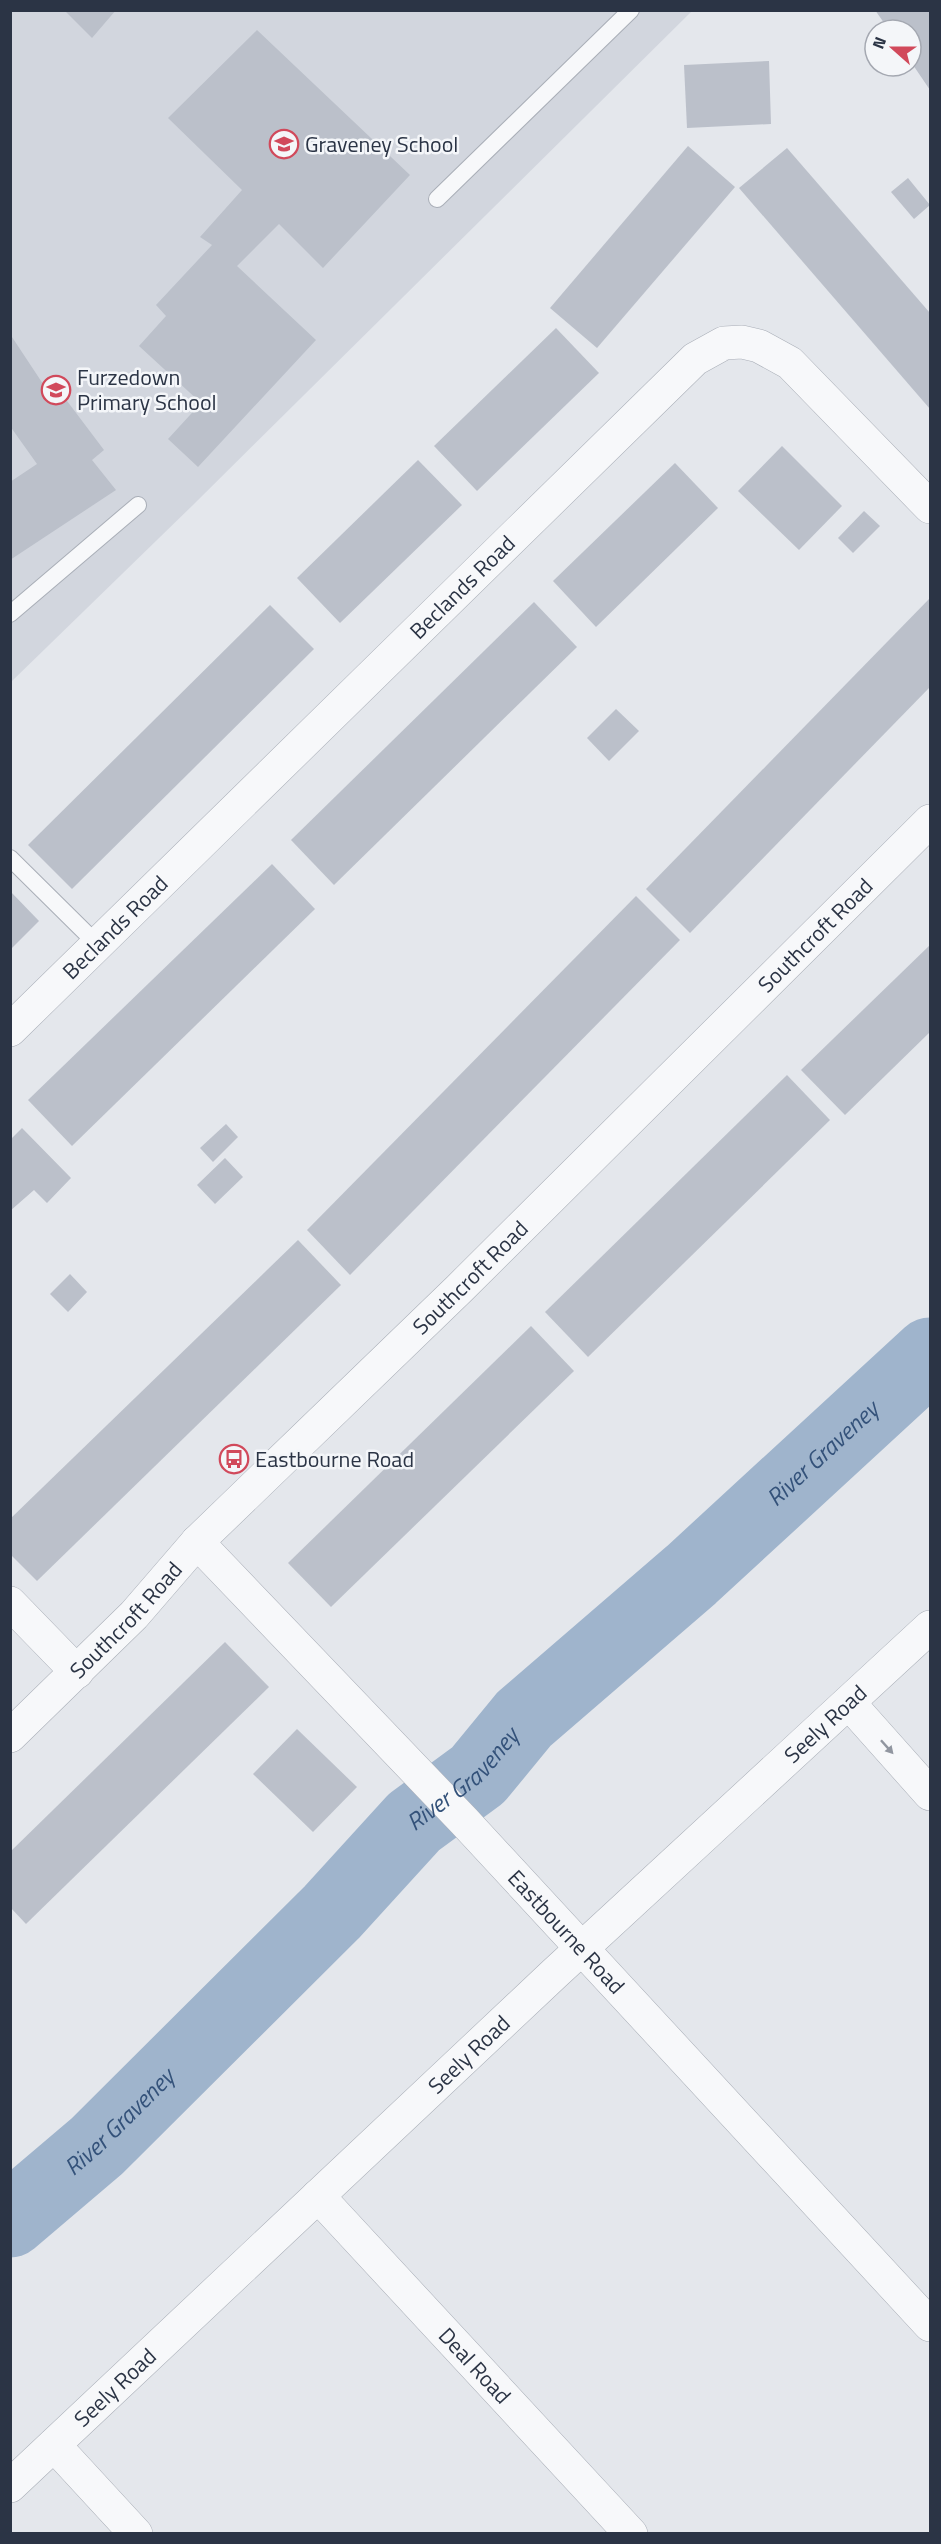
<svg xmlns="http://www.w3.org/2000/svg" width="941" height="2544" font-family="'Titillium Web',sans-serif">
	<style>
		.built { fill: #d2d6de }
		.lines { fill: none; stroke-linecap: round; stroke-linejoin: round }
		.river { stroke: #9fb4cc; stroke-width: 75 }
		.building { fill: #bbc0ca }
		.service-casing { stroke: #a9aeb7; stroke-width: 18 }
		.minor-casing { stroke: #a9aeb7; stroke-width: 34 }
		.tertiary-casing { stroke: #a9aeb7; stroke-width: 34 }
		.service { stroke: #f7f8fa; stroke-width: 16 }
		.minor { stroke: #f7f8fa; stroke-width: 33 }
		.tertiary { stroke: #f7f8fa; stroke-width: 33 }
		.oneway { fill: #9196a0 }
		.labels { text-anchor: middle; stroke-width: 5; stroke-linejoin: round; paint-order: stroke }
		.poi-label { font-size: 22px; fill: #2b3445; stroke: #f4f6f9; text-anchor: start }
		.street-label { font-size: 22px; fill: #2b3445; stroke: #f4f6f9 }
		.water-label { font-size: 24px; font-style: italic; fill: #34527a; stroke: #f4f6f9 }
	</style>
	<rect width="100%" height="100%" fill="#e4e7ec"/>
	<polygon class="built" points="11,11 692,11 194,504 11,682"/>
	<g class="lines">
		<path class="river" id="s1" d="M10,2220L97,2146L332,1912L414,1822L478,1775L524,1719L691,1575L930,1355"/>
	</g>
	<g class="building">
		<polygon points="64,10 116,10 92,38"/>
		<polygon points="875,10 930,10 930,90 911,62 911,30 889,30"/>
		<polygon points="257,30 410,175 323,268 279,224 237,266 316,340 198,467 168,439 201,403 139,346 166,316 156,305 212,245 200,237 242,190 168,118"/>
		<polygon points="769,61 771,124 687,128 684,65"/>
		<polygon points="688,146 735,187 597,348 550,308"/>
		<polygon points="787,148 930,313 930,409 739,188"/>
		<polygon points="908,178 930,205 914,219 891,192"/>
		<polygon points="556,328 599,373 477,491 434,446"/>
		<polygon points="10,334 49,393 58,389 104,450 92,460 116,490 10,560 10,482 37,464 10,426"/>
		<polygon points="782,446 842,506 799,550 738,491"/>
		<polygon points="418,460 462,505 340,623 297,578"/>
		<polygon points="675,463 718,508 596,627 553,581"/>
		<polygon points="864,511 880,526 853,553 838,538"/>
		<polygon points="930,598 930,687 690,933 646,889"/>
		<polygon points="534,602 577,647 334,885 291,840"/>
		<polygon points="270,605 314,649 72,889 28,845"/>
		<polygon points="616,709 639,731 609,761 587,738"/>
		<polygon points="272,864 315,909 72,1146 28,1100"/>
		<polygon points="10,891 39,921 10,950"/>
		<polygon points="636,896 680,940 350,1275 307,1230"/>
		<polygon points="930,945 930,1032 845,1115 801,1070"/>
		<polygon points="787,1075 830,1120 588,1357 545,1312"/>
		<polygon points="226,1124 238,1137 213,1162 200,1148"/>
		<polygon points="22,1128 71,1178 47,1203 34,1190 10,1211 10,1140"/>
		<polygon points="225,1158 243,1177 215,1204 197,1185"/>
		<polygon points="298,1240 341,1285 37,1581 10,1554 10,1519"/>
		<polygon points="70,1274 87,1292 68,1312 50,1294"/>
		<polygon points="531,1326 574,1371 331,1607 288,1563"/>
		<polygon points="225,1642 269,1687 26,1924 10,1907 10,1852"/>
		<polygon points="297,1729 357,1787 313,1832 253,1774"/>
	</g>
	<g class="lines">
		<g class="service-casing">
			<g id="service">
				<polyline points="437,199 631,10"/>
				<polyline points="10,614 138,505"/>
				<polyline points="10,858 97,944"/>
			</g>
		</g>
		<g class="minor-casing">
			<g id="minor">
				<path id="s2" d="M10,1030L695,359L724,343L742,342L759,346L790,363L930,507"/>
				<path id="s3" d="M197,1542L464,1821L930,2325"/>
				<polyline points="10,1603 77,1672"/>
				<polyline points="849,1703 930,1794"/>
				<path id="s4" d="M318,2196L631,2534"/>
				<polyline points="54,2445 136,2534"/>
				<path id="s5" d="M10,2486L554,1974L930,1627"/>
			</g>
		</g>
		<g class="tertiary-casing">
			<g id="tertiary">
				<path id="s6" d="M10,1736L134,1615L197,1542L459,1289L930,821"/>
			</g>
		</g>
		<use href="#service" class="service"/>
		<use href="#minor" class="minor"/>
		<use href="#tertiary" class="tertiary"/>
	</g>
	<defs><path id="oneway-solid" d="M-6-.8H1V-3.2L6.5 0L1 3.2V.8H-6Z" transform="scale(1.5)"/></defs>
	<use class="oneway" href="#oneway-solid" transform="translate(887 1747) rotate(48)"/>
	<defs>
		<g id="school-ring" transform="scale(1.5)"><circle r="9.5" fill="#f4f6f9" stroke="#d1495b" stroke-width="1.5"/><path d="M0-5L7-2L0 1L-7-2ZM-4 1L0 2.5L4 1V4Q0 6-4 4Z" fill="#d1495b"/></g>
		<g id="bus-ring" transform="scale(1.5)"><circle r="9.5" fill="#f4f6f9" stroke="#d1495b" stroke-width="1.5"/><path d="M-5-6H5V4H4V6H2V4H-2V6H-4V4H-5ZM-3.5-4V0h7V-4ZM-3.5 1.2v1.5H-2V1.2ZM2 1.2v1.5H3.5V1.2Z" fill="#d1495b"/></g>
	</defs>
	<g fill-rule="evenodd">
		<use href="#school-ring" x="284" y="144"/>
		<use href="#school-ring" x="56" y="390"/>
		<use href="#bus-ring" x="234" y="1459"/>
	</g>
	<g class="labels">
		<g class="poi-label">
			<text x="305" y="152">Graveney School</text>
			<text x="77" y="385">Furzedown<tspan x="77" dy="25">Primary School</tspan></text>
			<text x="255" y="1467">Eastbourne Road</text>
		</g>
		<g class="street-label">
			<text dy="8" stroke="none"><textPath href="#s2" startOffset="633">Beclands Road</textPath></text>
			<text dy="8" stroke="none"><textPath href="#s2" startOffset="147">Beclands Road</textPath></text>
			<text dy="8" stroke="none"><textPath href="#s6" startOffset="1136">Southcroft Road</textPath></text>
			<text dy="8" stroke="none"><textPath href="#s6" startOffset="650">Southcroft Road</textPath></text>
			<text dy="8" stroke="none"><textPath href="#s6" startOffset="164">Southcroft Road</textPath></text>
			<text dy="8" stroke="none"><textPath href="#s5" startOffset="1116">Seely Road</textPath></text>
			<text dy="8" stroke="none"><textPath href="#s3" startOffset="537">Eastbourne Road</textPath></text>
			<text dy="8" stroke="none"><textPath href="#s5" startOffset="630">Seely Road</textPath></text>
			<text dy="8" stroke="none"><textPath href="#s4" startOffset="231">Deal Road</textPath></text>
			<text dy="8" stroke="none"><textPath href="#s5" startOffset="144">Seely Road</textPath></text>
		</g>
		<g class="water-label">
			<text dy="8" stroke="none"><textPath href="#s1" startOffset="1119">River Graveney</textPath></text>
			<text dy="8" stroke="none"><textPath href="#s1" startOffset="633">River Graveney</textPath></text>
			<text dy="8" stroke="none"><textPath href="#s1" startOffset="147">River Graveney</textPath></text>
		</g>
	</g>
	<rect width="941" height="2544" fill="none" stroke="#2b3445" stroke-width="24"/>
	<g transform="translate(893 48) rotate(291)"><circle r="28" fill="#f4f6f9" stroke="#a4a8b1" stroke-width="1.5"/>
	<path d="M0-4.5L10 22L0 15L-10 22Z" fill="#d1495b"/>
	<text y="-9" font-size="16" font-weight="bold" text-anchor="middle" fill="#2b3445">N</text>
	</g>
</svg>
